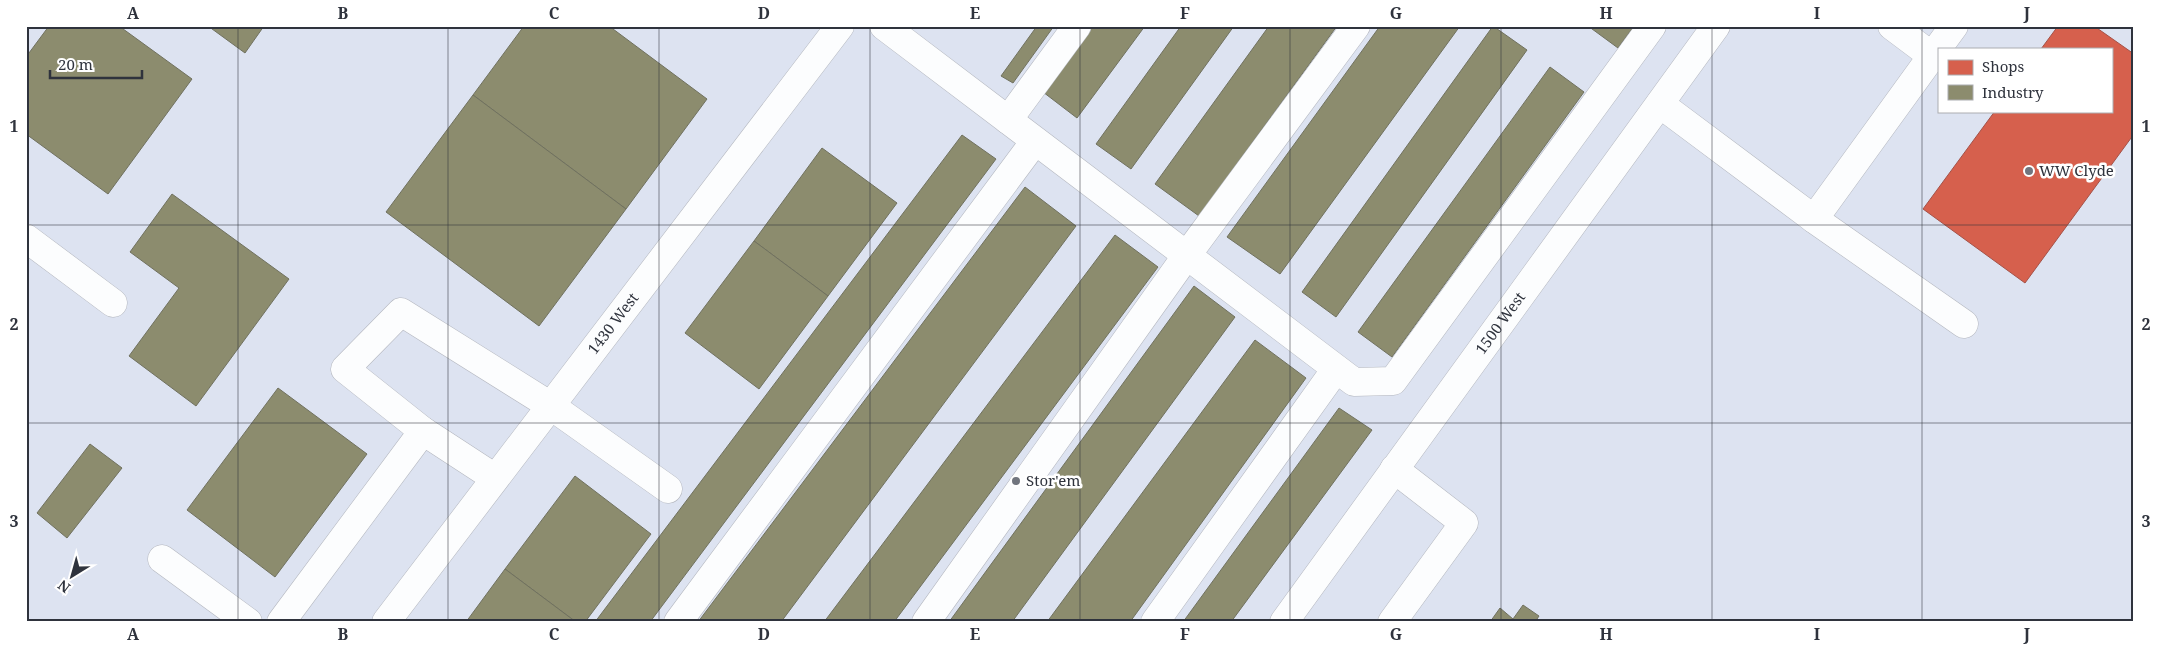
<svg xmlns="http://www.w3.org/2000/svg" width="2160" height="648" font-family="'Noto Serif',serif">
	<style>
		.built { fill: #dde3f1; fill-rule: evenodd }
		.shops { fill: #d6604d; stroke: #a45248 }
		.industry { fill: #8c8c6e; stroke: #70715f }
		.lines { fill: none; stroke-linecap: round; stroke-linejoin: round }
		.minor-casing { stroke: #b4b7bf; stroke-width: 29 }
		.minor { stroke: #fcfdfe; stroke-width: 28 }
		.grid { fill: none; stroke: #2f333d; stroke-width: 1; stroke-opacity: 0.55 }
		.poi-dot { fill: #71757e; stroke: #fff; stroke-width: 2 }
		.labels { text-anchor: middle; stroke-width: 5; stroke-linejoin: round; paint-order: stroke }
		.poi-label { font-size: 15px; fill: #2f333d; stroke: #fff; text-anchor: start }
		.street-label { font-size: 15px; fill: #2f333d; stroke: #fff }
		.neatline { fill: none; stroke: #2f333d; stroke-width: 2 }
		.grid-label { font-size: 16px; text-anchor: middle; font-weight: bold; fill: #2f333d }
	</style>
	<rect width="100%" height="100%" fill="#eceff8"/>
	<path class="built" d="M26,26H2134V622H26ZM1939,49H2111V111H1939Z"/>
	<polygon class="shops" points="2058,26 2094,26 2134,54 2134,134 2025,283 1923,209 1995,111 2111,111 2111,49 2041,49"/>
	<g class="industry">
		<polygon points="49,26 119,26 192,79 108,194 26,134 26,57"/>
		<polygon points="208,26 264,26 245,53"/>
		<polygon points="524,26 609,26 707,99 626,209 473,95"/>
		<polygon points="1037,26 1054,26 1013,83 1001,76"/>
		<polygon points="1090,26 1145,26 1077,118 1043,92"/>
		<polygon points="1181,26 1234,26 1131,169 1096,144"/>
		<polygon points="1269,26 1337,26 1199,216 1155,184"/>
		<polygon points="1380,26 1460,26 1280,274 1227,237"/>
		<polygon points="1493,26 1527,50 1336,317 1302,292"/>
		<polygon points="1588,26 1634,26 1618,48"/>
		<polygon points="1550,67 1584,92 1392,357 1358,332"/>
		<polygon points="473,95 626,209 539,326 386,212"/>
		<polygon points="962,135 996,159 650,622 595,622"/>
		<polygon points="822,148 897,203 828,296 754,241"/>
		<polygon points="1025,187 1076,226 781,622 698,622"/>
		<polygon points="172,194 289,279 196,406 129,356 179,288 130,252"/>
		<polygon points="1115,235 1158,267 894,622 824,622"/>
		<polygon points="754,241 828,296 759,389 685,333"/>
		<polygon points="1194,286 1235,317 1012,622 949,622"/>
		<polygon points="1255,340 1306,378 1130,622 1047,622"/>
		<polygon points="278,388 367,454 275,577 187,510"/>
		<polygon points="1339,408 1372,430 1231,622 1183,622"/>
		<polygon points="90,444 122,468 67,538 37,513"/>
		<polygon points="575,476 651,534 585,622 576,622 505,569"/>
		<polygon points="505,569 576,622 466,622"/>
		<polygon points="1523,605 1539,616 1535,622 1490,622 1500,608 1513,619"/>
	</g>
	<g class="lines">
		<g class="minor-casing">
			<g id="minor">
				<polyline points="884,26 1354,382 1393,381 1652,26"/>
				<polyline points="1932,56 1954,26"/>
				<polyline points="1660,104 1814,219 1932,56 1892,26"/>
				<polyline points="1008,120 1077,26"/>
				<polyline points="1814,219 1964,324"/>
				<polyline points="26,238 113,303"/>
				<polyline points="423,431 345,369 401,312 551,406 668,489"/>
				<polyline points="162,559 248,622"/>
				<polyline points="281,622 423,431 495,478"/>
				<path id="s1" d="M386,622L840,26"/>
				<polyline points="678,622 1035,141"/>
				<polyline points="926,622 1187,255 1356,26"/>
				<polyline points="1155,622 1336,369"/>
				<path id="s2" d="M1284,622L1716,26"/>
				<polyline points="1392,622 1464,523 1394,469"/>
			</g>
		</g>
		<use href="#minor" class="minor"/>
	</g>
	<path class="grid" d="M238,26V622M448,26V622M659,26V622M870,26V622M1080,26V622M1290,26V622M1501,26V622M1712,26V622M1922,26V622M26,225H2134M26,423H2134"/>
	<g class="poi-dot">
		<circle cx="2029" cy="171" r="5"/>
		<circle cx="1016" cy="481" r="5"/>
	</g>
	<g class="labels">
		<g class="poi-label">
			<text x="2039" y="176">WW Clyde</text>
			<text x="1026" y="486">Stor'em</text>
		</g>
		<g class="street-label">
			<text dy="5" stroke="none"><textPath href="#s1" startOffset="375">1430 West</textPath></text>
			<text dy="5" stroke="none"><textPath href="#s2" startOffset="369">1500 West</textPath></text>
		</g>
	</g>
	<rect width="2160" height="648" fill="none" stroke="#ffffff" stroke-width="55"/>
	<rect x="1938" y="48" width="175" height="65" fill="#ffffff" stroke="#acadb1"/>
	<rect x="1948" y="60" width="25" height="15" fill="#d6604d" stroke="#acadb1"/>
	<text x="1982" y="72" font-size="15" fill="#2f333d">Shops</text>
	<rect x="1948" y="85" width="25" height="15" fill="#8c8c6e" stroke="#acadb1"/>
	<text x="1982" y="98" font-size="15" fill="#2f333d">Industry</text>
	<g transform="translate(72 576) rotate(217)" stroke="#ffffff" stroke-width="4" paint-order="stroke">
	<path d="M0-4L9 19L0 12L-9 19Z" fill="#2f333d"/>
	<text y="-8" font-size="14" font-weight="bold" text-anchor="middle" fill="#2f333d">N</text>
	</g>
	<path d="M50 70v8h92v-8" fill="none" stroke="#2f333d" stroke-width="2.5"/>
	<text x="58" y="70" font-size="15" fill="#2f333d" stroke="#ffffff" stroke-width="4" paint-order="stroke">20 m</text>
	<rect x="28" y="28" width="2104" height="592" class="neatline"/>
	<g class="grid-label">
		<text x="133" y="19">A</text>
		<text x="343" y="19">B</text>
		<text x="554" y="19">C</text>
		<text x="764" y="19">D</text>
		<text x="975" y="19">E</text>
		<text x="1185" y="19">F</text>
		<text x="1396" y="19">G</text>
		<text x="1606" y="19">H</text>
		<text x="1817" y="19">I</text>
		<text x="2027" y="19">J</text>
		<text x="14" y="132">1</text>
		<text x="2146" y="132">1</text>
		<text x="14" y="330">2</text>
		<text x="2146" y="330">2</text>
		<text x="14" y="527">3</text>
		<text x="2146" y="527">3</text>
		<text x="133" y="640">A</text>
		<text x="343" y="640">B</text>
		<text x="554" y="640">C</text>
		<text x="764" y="640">D</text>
		<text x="975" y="640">E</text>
		<text x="1185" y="640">F</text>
		<text x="1396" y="640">G</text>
		<text x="1606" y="640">H</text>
		<text x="1817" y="640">I</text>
		<text x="2027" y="640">J</text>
	</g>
</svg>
